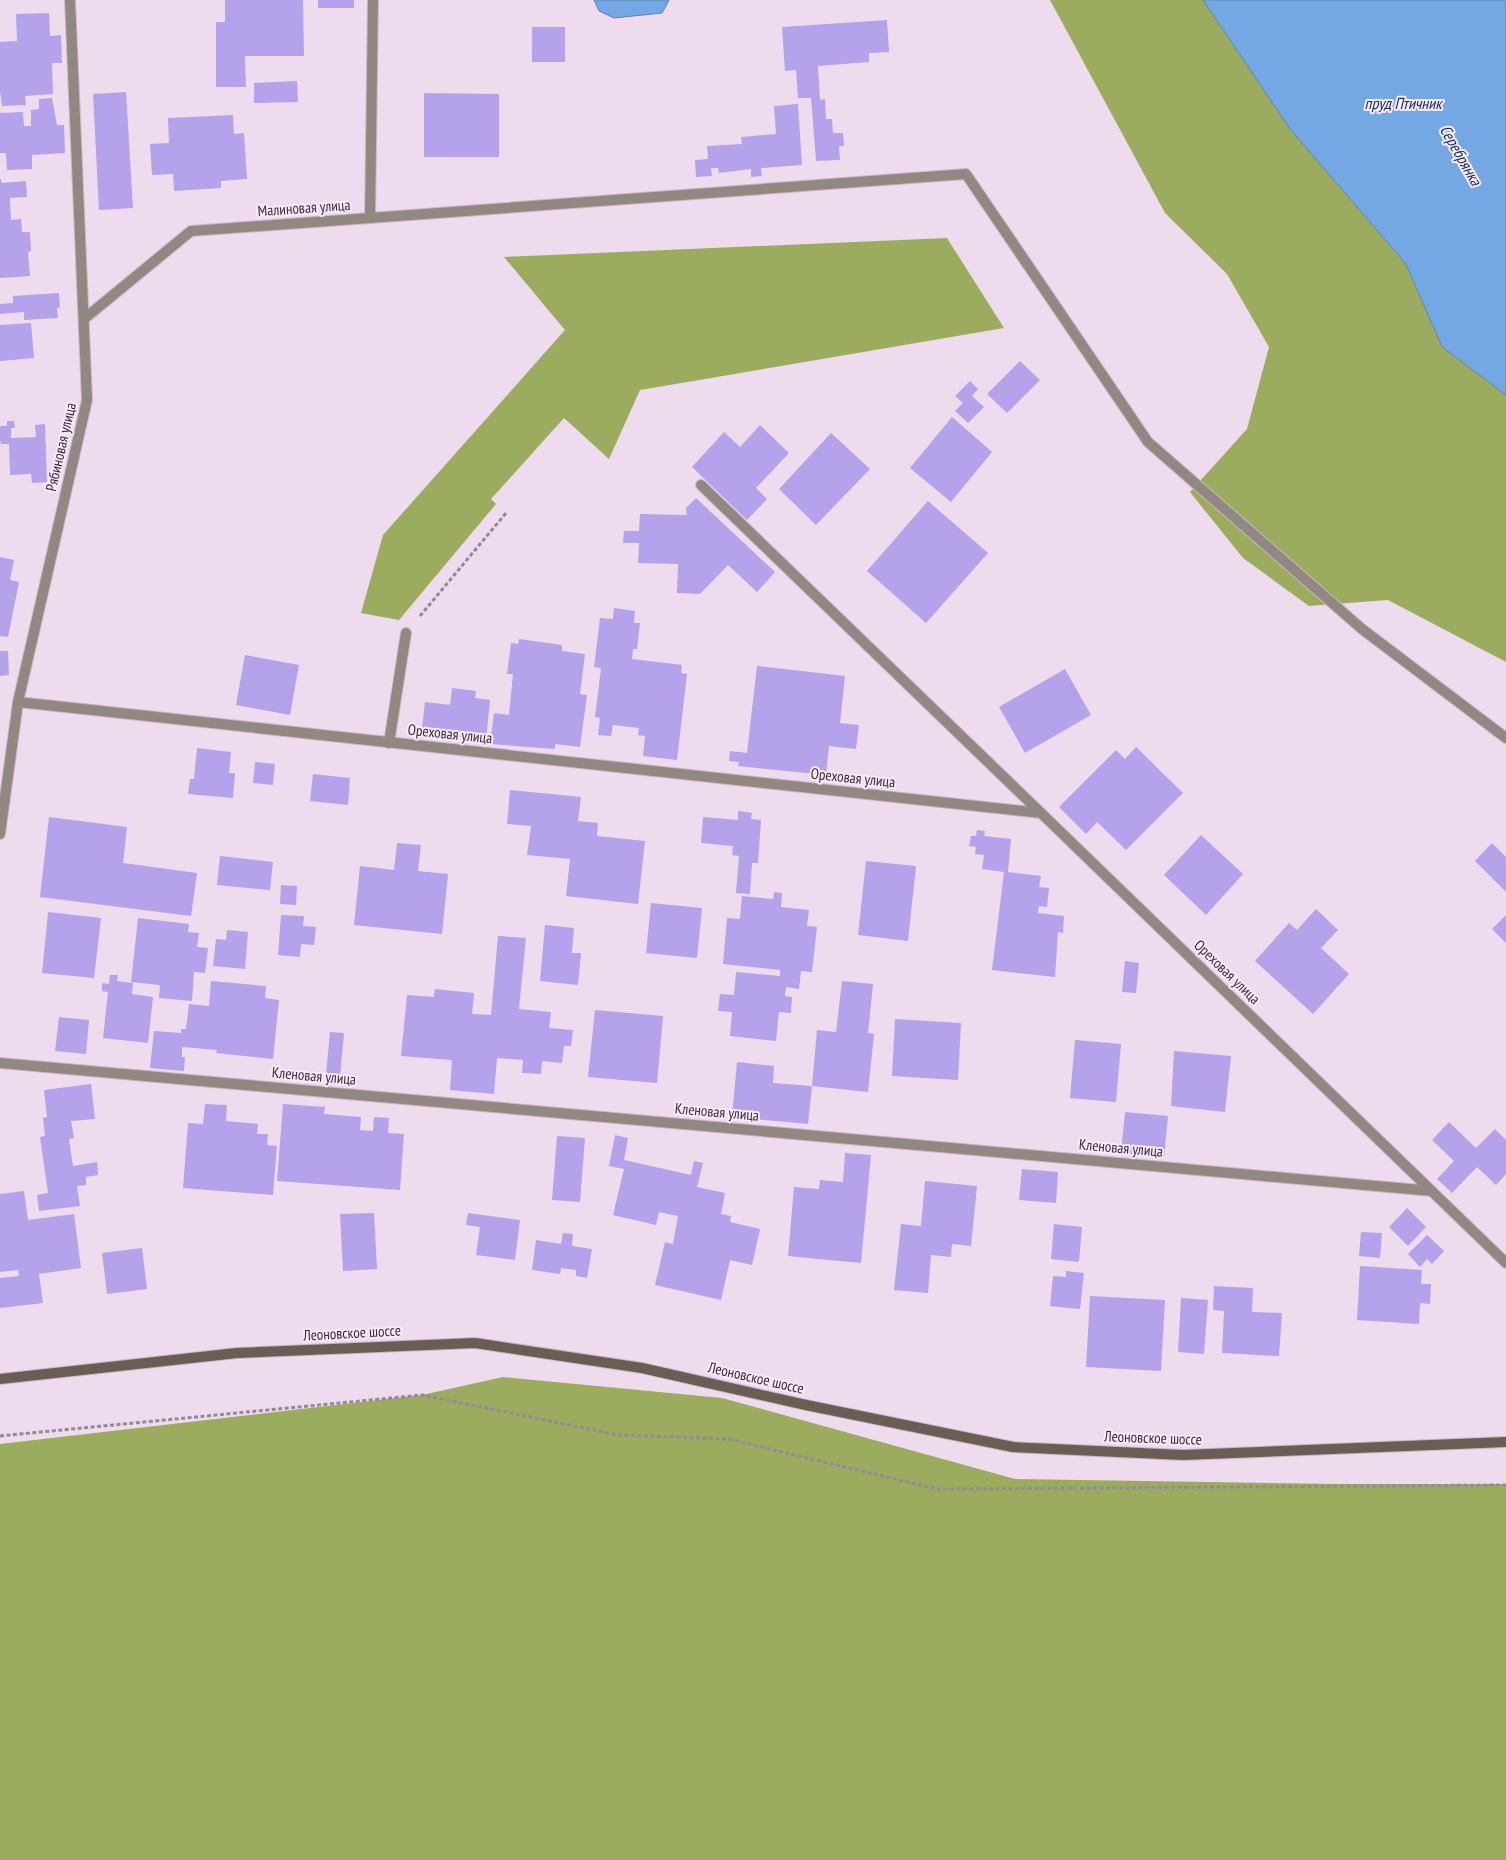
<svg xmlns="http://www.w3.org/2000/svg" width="1506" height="1860" font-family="'PT Sans Narrow',sans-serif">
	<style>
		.forest { fill: #9bac5e }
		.water { fill: #73a8e4; stroke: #6083af }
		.building { fill: #b4a2eb }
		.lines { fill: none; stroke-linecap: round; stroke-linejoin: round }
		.service-casing { stroke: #c9b8c8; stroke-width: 12 }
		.minor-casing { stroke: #c9b8c8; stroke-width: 12 }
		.secondary-casing { stroke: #c9b8c8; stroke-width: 12 }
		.path { stroke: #968895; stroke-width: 3; stroke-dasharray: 4 2.5; stroke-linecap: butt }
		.service { stroke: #908881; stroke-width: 10 }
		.minor { stroke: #908881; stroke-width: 10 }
		.secondary { stroke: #695e54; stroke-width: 10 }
		.labels { text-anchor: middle; stroke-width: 4; stroke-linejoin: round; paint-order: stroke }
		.street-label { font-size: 15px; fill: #352e34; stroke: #fbe8fa }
		.water-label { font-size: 16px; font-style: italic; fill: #093056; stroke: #fbe8fa }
	</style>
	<rect width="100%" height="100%" fill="#eedbed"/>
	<g class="forest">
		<polygon points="1050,0 1203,0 1290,129 1406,264 1442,347 1506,395 1506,662 1388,600 1309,606 1243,558 1190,492 1247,429 1269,347 1227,274 1165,213"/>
		<polygon points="947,238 1004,328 640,390 609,459 564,418 491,499 496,504 399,620 361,613 383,535 565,330 504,257"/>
		<polygon points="503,1377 722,1398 1015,1479 1339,1484 1506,1484 1506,1860 0,1860 0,1444 422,1395"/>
	</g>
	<g class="water">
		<polygon points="594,0 669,0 662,13 614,18 599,11"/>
		<polygon points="1203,0 1506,0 1506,395 1442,347 1406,264 1290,129"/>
	</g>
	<g class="building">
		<polygon points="225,0 303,0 304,56 245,56 246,87 216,87 216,22 225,22"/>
		<rect x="318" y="0" width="36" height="8"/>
		<polygon points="49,13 50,36 61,35 62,63 52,63 53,94 25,96 26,105 2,106 0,92 0,42 17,41 16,14"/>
		<polygon points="887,20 889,52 869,53 869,62 818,66 820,100 825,99 826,119 832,119 833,133 843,133 844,146 839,146 840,160 816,161 811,98 798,98 796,70 785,71 782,27"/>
		<rect x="532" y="27" width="33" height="35"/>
		<polygon points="297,81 298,102 254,103 254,83"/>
		<polygon points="126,92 133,208 99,210 93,94"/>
		<polygon points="424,93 499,94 499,157 424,157"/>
		<polygon points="52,98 57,125 64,125 65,153 32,155 32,169 7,170 6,153 0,153 0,113 23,112 24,126 31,126 31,110 39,109 39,99"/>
		<polygon points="798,104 802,165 761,168 762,176 751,177 751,169 719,173 718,168 711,168 712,176 696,177 695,160 708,159 707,146 742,144 741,137 776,134 774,106"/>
		<polygon points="233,115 234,134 244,133 247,179 221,181 221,188 174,191 173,174 152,175 150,144 169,143 168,118"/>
		<polygon points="0,178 2,183 26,181 27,197 10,198 11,220 21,219 22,232 30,232 31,251 28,252 30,276 0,278"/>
		<polygon points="59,293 60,307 57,308 58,318 24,320 24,312 0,314 0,304 13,303 13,296"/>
		<polygon points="31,323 34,358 0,361 0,325"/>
		<polygon points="1020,361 1040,380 1007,413 987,394"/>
		<polygon points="970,381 978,389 972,396 984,407 968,423 955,411 963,403 955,396"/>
		<polygon points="952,417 992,452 951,502 910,468"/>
		<polygon points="7,421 14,421 15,428 11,428 11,438 36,437 35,425 45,424 47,482 32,483 31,474 10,475 9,444 1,444 0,440 0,426 7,426"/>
		<polygon points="760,425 789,453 756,488 767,499 747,520 692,467 724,432 740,447"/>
		<polygon points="831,433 870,469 816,525 779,489"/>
		<polygon points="696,498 775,572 757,592 728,565 700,594 677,593 678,564 638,563 639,543 623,543 624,531 639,531 640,514 687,515 686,508"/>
		<polygon points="928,501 988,553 926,623 867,571"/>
		<polygon points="0,557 14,560 10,580 19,582 8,637 0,636"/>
		<polygon points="614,608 635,611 634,623 640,623 637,649 633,649 632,659 682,665 681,673 687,674 677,760 643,756 645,736 638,735 639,728 613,725 611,736 598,735 600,718 595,717 601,668 594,667 600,618 613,619"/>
		<polygon points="519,639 562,645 562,651 585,654 580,694 587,695 580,747 555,744 555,749 490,744 494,713 509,715 513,674 507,674 511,643 518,644"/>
		<polygon points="0,651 8,651 9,675 0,676"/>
		<polygon points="245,655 299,665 290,715 236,705"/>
		<polygon points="757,666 845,676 840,723 859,725 856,749 829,746 826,775 738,766 739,762 729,761 730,751 747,753"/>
		<polygon points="1065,669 1091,715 1025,753 999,707"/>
		<polygon points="452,688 476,691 475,698 490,700 486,740 441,735 441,739 421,737 425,702 450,705"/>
		<polygon points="1136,747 1183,793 1126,850 1097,822 1086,834 1059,807 1116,750 1125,759"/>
		<polygon points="197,748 231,752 229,773 235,773 233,798 188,794 190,779 194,779"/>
		<polygon points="255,762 275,764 273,785 253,783"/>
		<polygon points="313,774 350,778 348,805 310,801"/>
		<polygon points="510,790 581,797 578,821 598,823 597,836 645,841 638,904 566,896 570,859 527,855 531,826 507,824"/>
		<polygon points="738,811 752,813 751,819 761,820 758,863 752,863 750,894 736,893 739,856 732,855 733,846 701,843 703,817 738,820"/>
		<polygon points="49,817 127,827 123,863 197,873 191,916 40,897"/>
		<polygon points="977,830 985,831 984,836 1011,839 1008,872 1041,876 1039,887 1049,888 1047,907 1039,906 1038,913 1064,916 1063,933 1058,932 1055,977 992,970 1004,872 982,869 984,855 975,854 976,847 969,846 971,836 976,836"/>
		<polygon points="1201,835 1243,874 1206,915 1164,875"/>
		<polygon points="397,843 421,845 418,871 448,874 442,934 354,925 360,866 394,870"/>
		<polygon points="1492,843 1506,857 1506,892 1475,861"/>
		<polygon points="220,856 273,862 270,890 217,885"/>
		<polygon points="866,861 916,866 908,941 858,935"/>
		<polygon points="281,885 297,886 296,905 280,904"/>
		<polygon points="774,892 782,893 781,907 809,910 807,926 817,927 812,972 801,971 799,989 786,987 785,996 792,997 791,1013 779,1012 776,1041 730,1036 732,1012 718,1011 720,994 734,995 736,972 780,976 780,970 723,964 727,918 740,919 742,896 773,899"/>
		<polygon points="651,903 702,908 697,958 646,953"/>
		<polygon points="1316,909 1338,930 1321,948 1349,974 1313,1014 1255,961 1289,923 1297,930"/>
		<polygon points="48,912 101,918 94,978 42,973"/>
		<polygon points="281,915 304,916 303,926 316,927 314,945 301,944 300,957 278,955"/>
		<polygon points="1506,915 1506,943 1492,929"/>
		<polygon points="138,918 189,924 188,932 199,933 197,947 208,948 205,973 194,972 192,1001 159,998 160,985 131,982"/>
		<polygon points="545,925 574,928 572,953 581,953 578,985 540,981"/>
		<polygon points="227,930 248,932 245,969 213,966 216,939 226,940"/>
		<polygon points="498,936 526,938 519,1009 551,1012 549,1028 573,1030 571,1046 564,1046 562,1063 542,1061 541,1074 522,1073 523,1060 497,1058 494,1094 450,1090 452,1060 401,1056 407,995 434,997 435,989 474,993 472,1014 491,1015"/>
		<polygon points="1125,961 1139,963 1136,993 1122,992"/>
		<polygon points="110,975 118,975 117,981 133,983 132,994 153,997 148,1043 103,1038 108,992 102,991 102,983 109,984"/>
		<polygon points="211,981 266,986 265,998 279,1000 273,1059 216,1053 217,1050 182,1047 182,1057 185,1057 184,1071 150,1068 154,1031 181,1033 181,1029 186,1029 189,1004 209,1006"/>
		<polygon points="842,981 873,984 868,1033 874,1034 868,1092 812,1086 817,1030 836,1032"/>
		<polygon points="595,1010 663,1016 657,1083 588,1077"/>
		<polygon points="59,1017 89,1020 86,1054 55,1051"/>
		<polygon points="895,1019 961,1023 958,1080 892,1076"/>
		<polygon points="330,1032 344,1033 340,1076 326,1075"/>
		<polygon points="1075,1040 1121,1044 1116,1102 1070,1098"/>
		<polygon points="1174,1051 1231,1056 1225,1112 1171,1106"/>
		<polygon points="737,1062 774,1066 773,1083 812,1086 808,1124 732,1117"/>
		<polygon points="91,1084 95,1119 71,1121 74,1138 69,1139 73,1166 97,1162 98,1175 86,1177 86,1185 77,1186 80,1206 39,1211 37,1195 48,1193 40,1137 45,1136 43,1118 47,1117 44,1090"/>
		<polygon points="205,1104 227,1105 226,1121 258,1124 257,1134 268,1134 267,1145 277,1146 273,1195 183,1188 188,1123 203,1124"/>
		<polygon points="283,1104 325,1107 324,1114 361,1117 360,1130 373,1131 374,1117 389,1118 388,1133 404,1134 400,1190 277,1181"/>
		<polygon points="1125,1112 1168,1116 1164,1157 1121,1153"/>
		<polygon points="1449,1122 1476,1148 1495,1129 1506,1140 1506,1174 1496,1185 1477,1167 1452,1193 1437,1179 1454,1161 1432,1140"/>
		<polygon points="615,1135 628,1138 624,1160 691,1175 694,1161 703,1163 697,1187 725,1193 721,1214 731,1216 730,1222 760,1229 752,1265 730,1260 721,1300 655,1285 665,1242 673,1244 678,1216 659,1212 656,1225 613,1215 624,1169 609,1166"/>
		<polygon points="557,1136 585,1138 580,1202 552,1200"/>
		<polygon points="845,1153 871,1155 861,1263 788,1256 794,1187 819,1189 820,1180 843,1182"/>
		<polygon points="1022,1169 1058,1172 1056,1203 1019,1200"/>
		<polygon points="925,1181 977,1186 971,1246 952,1244 951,1257 931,1255 928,1293 894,1290 901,1224 921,1226"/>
		<polygon points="24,1191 28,1220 74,1214 81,1268 39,1274 43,1303 0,1308 0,1278 19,1276 18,1270 0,1272 0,1194"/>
		<polygon points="1407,1208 1426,1227 1408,1246 1389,1227"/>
		<polygon points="374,1213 377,1269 343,1271 340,1214"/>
		<polygon points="468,1213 520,1220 515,1260 476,1255 480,1227 466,1225"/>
		<polygon points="1054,1224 1082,1227 1079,1262 1051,1259"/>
		<polygon points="1361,1232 1382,1233 1380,1258 1359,1256"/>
		<polygon points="563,1233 573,1234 572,1246 592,1249 587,1278 576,1276 576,1270 561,1268 560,1274 532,1270 536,1240 561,1244"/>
		<polygon points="1427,1235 1444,1251 1432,1264 1427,1259 1420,1267 1408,1254"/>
		<polygon points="142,1248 147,1289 107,1294 102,1253"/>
		<polygon points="1360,1266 1422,1270 1421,1284 1431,1284 1430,1304 1420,1303 1419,1324 1357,1320"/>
		<polygon points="1066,1271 1084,1273 1080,1309 1050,1306 1053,1276 1066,1277"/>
		<polygon points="1214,1286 1253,1288 1252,1312 1282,1313 1279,1356 1222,1353 1224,1311 1213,1310"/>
		<polygon points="1090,1296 1165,1300 1161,1371 1086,1367"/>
		<polygon points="1181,1298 1208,1300 1204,1354 1178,1352"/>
	</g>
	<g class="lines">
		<g class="service-casing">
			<g id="service">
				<polyline points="370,218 966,174 1148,442 1362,629 1506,738"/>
				<polyline points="701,485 1041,813"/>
				<polyline points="389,743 406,633"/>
			</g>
		</g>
		<g class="minor-casing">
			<g id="minor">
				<polyline points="84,319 191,231 370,218 373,0"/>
				<polyline points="18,702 1041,813 1506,1263"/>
				<polyline points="0,834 18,702 87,400 70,0"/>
				<polyline points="0,1063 1432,1191"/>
			</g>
		</g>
		<g class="secondary-casing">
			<polyline id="secondary" points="0,1379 237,1353 475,1343 642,1368 806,1405 1013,1447 1183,1455 1506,1442"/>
		</g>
		<g class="path">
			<polyline points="420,616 506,513"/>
			<polyline points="0,1436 422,1395 618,1435 728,1439 937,1489 1506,1485"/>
		</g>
		<use href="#service" class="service"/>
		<use href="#minor" class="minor"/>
		<use href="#secondary" class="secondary"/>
	</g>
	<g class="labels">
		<g class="street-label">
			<text transform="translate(304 208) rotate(-4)" y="5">Малиновая улица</text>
			<text transform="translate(61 447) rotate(-77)" y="5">Рябиновая улица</text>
			<text transform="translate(450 734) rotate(6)" y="5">Ореховая улица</text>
			<text transform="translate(853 778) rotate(6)" y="5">Ореховая улица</text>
			<text transform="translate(1227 972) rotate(44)" y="5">Ореховая улица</text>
			<text transform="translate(314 1076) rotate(5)" y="5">Кленовая улица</text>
			<text transform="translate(717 1112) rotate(5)" y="5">Кленовая улица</text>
			<text transform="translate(1121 1148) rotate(5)" y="5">Кленовая улица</text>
			<text transform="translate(352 1333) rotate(-3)" y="5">Леоновское шоссе</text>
			<text transform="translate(756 1378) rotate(13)" y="5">Леоновское шоссе</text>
			<text transform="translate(1153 1438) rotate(2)" y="5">Леоновское шоссе</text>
		</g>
		<g class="water-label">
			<text x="1403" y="109">пруд Птичник</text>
			<text transform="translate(1461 155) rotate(60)" y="6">Серебрянка</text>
		</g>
	</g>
</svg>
